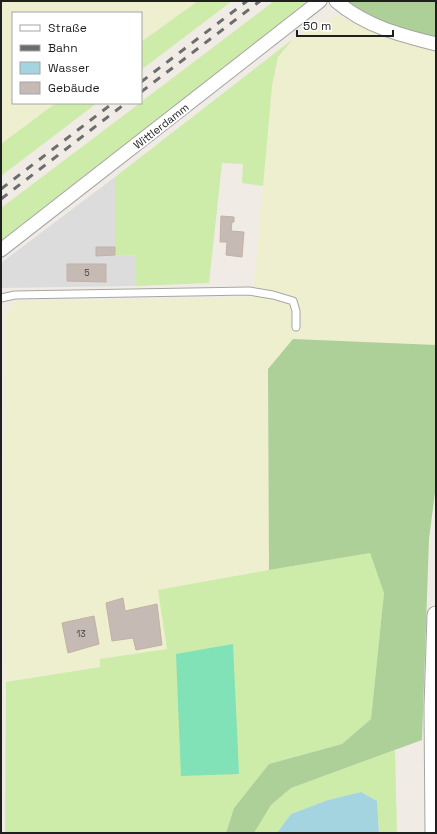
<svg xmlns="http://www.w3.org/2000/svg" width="437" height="834" font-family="'Space Grotesk',sans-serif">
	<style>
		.residential { fill: #dddcdc }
		.farmland { fill: #eeefcf }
		.grass { fill: #cdeba9 }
		.forest { fill: #acd098 }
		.pitch { fill: #81e1b7 }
		.water { fill: #a4d4df }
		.building { fill: #c5bbb4; stroke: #c2b1a7 }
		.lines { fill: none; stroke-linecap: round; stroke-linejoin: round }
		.service-casing { stroke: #a6a6a6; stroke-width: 9 }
		.minor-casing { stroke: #a6a6a6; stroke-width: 15 }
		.tertiary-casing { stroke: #a6a6a6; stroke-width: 19 }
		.service { stroke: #fff; stroke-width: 7 }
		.minor { stroke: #fff; stroke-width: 13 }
		.tertiary { stroke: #fff; stroke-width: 17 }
		.rail { stroke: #6d6d6d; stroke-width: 3; stroke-dasharray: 8 8; stroke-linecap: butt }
		.labels { text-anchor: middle; stroke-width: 4; stroke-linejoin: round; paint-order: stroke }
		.number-label { font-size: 9px; fill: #484644 }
		.street-label { font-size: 11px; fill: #1f1f1f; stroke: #fff }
	</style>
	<rect width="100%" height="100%" fill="#f0ece5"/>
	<polygon class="residential" points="115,177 115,255 123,255 136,256 136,286 1,288 1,263"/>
	<g class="farmland">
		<polygon points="1,1 198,1 141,42 141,13 13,13 13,103 56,103 1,144"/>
		<polygon points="337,15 378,35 436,52 436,345 293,339 268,369 269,570 159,590 167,649 101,659 100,667 6,682 3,605 6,314 15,301 256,297 254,286 272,86 278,57 293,39"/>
	</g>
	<g class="grass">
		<polygon points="198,1 232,1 141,70 141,42"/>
		<polygon points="274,1 310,1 1,241 1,208 140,103 141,103 141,102"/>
		<polygon points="293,39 278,57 272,86 263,186 242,183 243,164 222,163 209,283 136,286 136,256 123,255 115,255 115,177"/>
		<polygon points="56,103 97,103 1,176 1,144"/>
		<polygon points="370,553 384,593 371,719 342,744 269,764 234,808 226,833 5,833 6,682 100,667 100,659 167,649 158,590 269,570"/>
		<polygon points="395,750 397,833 379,833 377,801 361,792 328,800 291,814 277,833 254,833 271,805 291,788"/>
	</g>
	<g class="forest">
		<polygon points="346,1 436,1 436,38 409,32 368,15 345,2"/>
		<polygon points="293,339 436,345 436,485 429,539 422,740 291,788 271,805 254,833 226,833 234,808 269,764 342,744 371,719 384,593 370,553 269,570 268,369"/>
	</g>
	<polygon class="pitch" points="233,644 239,774 181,776 176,654"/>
	<polygon class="water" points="361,792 377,801 379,833 277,833 291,814 328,800"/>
	<g class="building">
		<polygon points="221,216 234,217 234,222 232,222 231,231 244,232 242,257 226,255 227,242 220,242"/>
		<polygon points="96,247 115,247 115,255 96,256"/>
		<polygon points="67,264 106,264 106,282 67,281"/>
		<polygon points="123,598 125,611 157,604 162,645 136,650 133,638 112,641 106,603"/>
		<polygon points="94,616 99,644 68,653 62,623"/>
	</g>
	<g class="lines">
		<g class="service-casing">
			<polyline id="service" points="1,298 15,295 249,291 273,295 293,301 296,311 296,327"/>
		</g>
		<g class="minor-casing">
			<g id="minor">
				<path d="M336,1C365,26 400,35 436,44"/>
				<polyline points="1,250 320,1"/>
			</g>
		</g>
		<g class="tertiary-casing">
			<polyline id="tertiary" points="434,833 433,707 436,615"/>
		</g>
		<use href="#service" class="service"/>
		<use href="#minor" class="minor"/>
		<use href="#tertiary" class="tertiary"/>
		<g class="rail">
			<polyline points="141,82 247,1"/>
			<polyline points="141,92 260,1"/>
			<polyline points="1,189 113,103"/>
			<polyline points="1,199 126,103"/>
		</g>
	</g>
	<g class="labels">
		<g class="number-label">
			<text x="87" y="276">5</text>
			<text x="81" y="637">13</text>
		</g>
		<g class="street-label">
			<text transform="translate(161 126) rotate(-38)" y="4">Wittlerdamm</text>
		</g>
	</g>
	<rect width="437" height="834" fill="none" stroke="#1f1f1f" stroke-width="4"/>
	<rect x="12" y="12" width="130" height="92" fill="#ffffff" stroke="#a5a5a5"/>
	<rect x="20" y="25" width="20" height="6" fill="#ffffff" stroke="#a5a5a5"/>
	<text x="48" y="32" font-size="12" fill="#1f1f1f">Straße</text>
	<rect x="20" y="45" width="20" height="6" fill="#6d6d6d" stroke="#a5a5a5"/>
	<text x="48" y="52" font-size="12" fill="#1f1f1f">Bahn</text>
	<rect x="20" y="62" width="20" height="12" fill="#a4d4df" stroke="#a5a5a5"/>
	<text x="48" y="72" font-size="12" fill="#1f1f1f">Wasser</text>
	<rect x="20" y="82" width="20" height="12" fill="#c5bbb4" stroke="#a5a5a5"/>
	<text x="48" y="92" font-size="12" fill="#1f1f1f">Gebäude</text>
	<path d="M297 30v6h96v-6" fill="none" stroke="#1f1f1f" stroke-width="2"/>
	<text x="303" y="30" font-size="12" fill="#1f1f1f" stroke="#ffffff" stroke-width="3" paint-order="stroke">50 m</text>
</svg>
